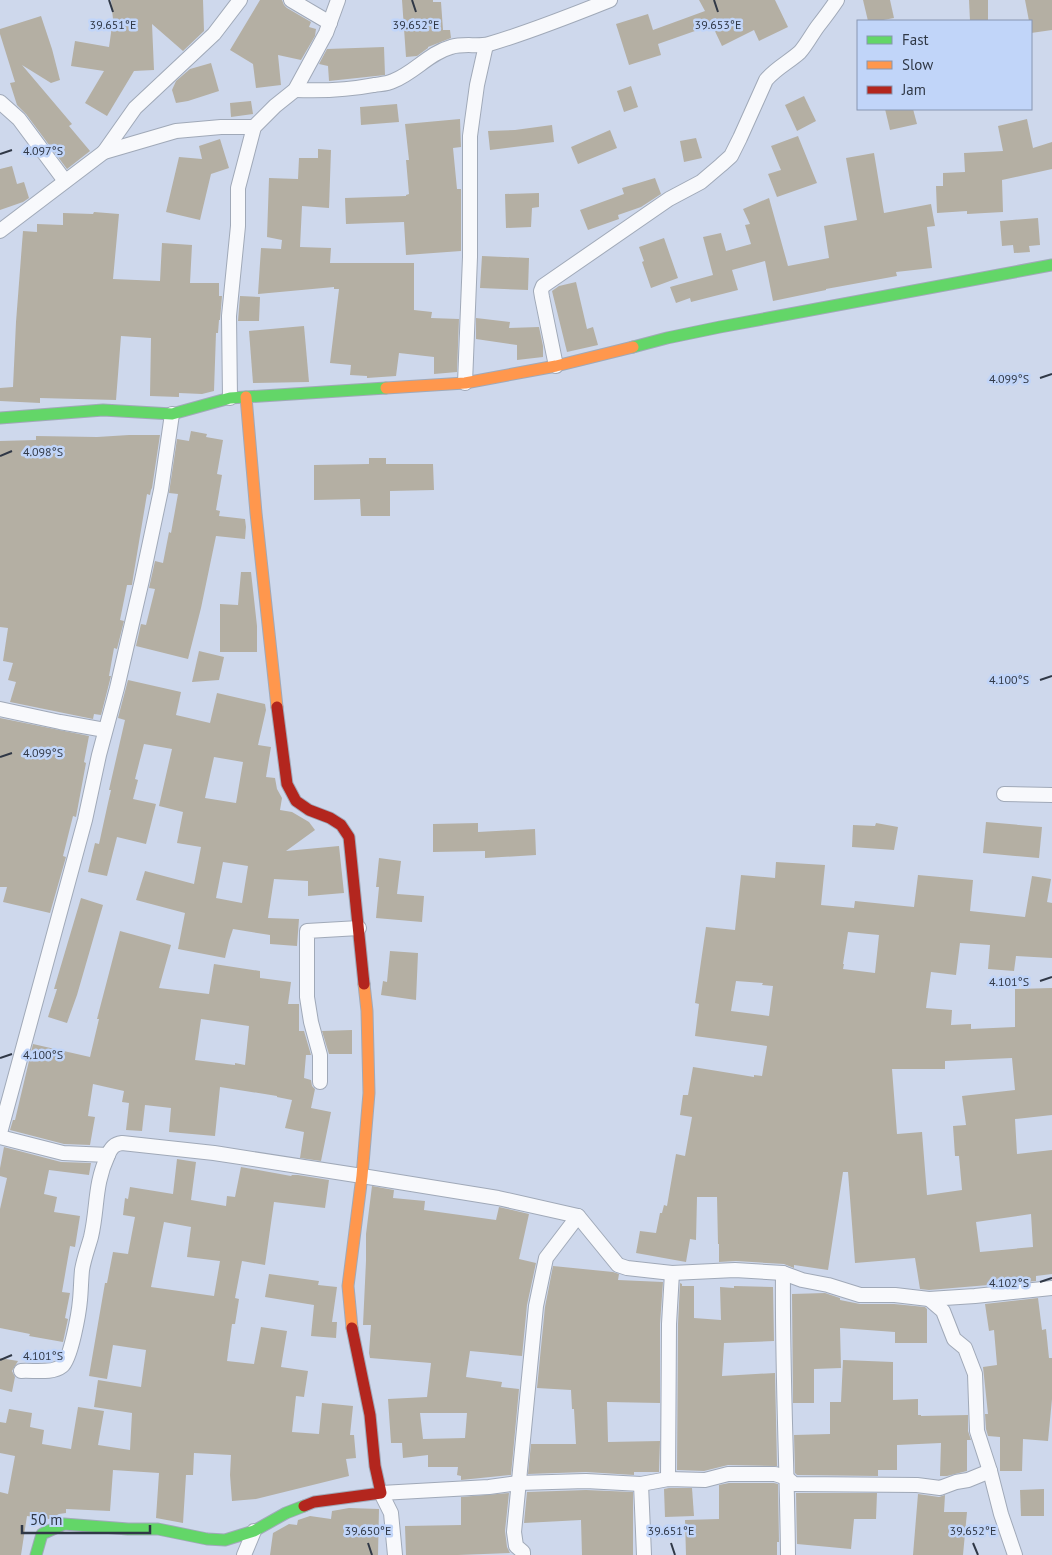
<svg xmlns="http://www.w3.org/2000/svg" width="1052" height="1555" font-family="'PT Sans',sans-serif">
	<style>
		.building { fill: #b4afa3; fill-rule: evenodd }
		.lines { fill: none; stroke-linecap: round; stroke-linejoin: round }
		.street-casing { stroke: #a0a9b8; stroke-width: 16 }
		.fast-casing { stroke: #a0a9b8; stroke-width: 13 }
		.slow-casing { stroke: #a0a9b8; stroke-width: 13 }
		.jam-casing { stroke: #a0a9b8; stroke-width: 13 }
		.street { stroke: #f8f9fc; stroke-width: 14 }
		.fast { stroke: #63d668; stroke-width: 11 }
		.slow { stroke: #ff974d; stroke-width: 11 }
		.jam { stroke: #b3261e; stroke-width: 11 }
		.ticks { fill: none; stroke: #303846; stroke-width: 2 }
		.ticks-label { font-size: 12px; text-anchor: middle; fill: #303846; stroke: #c1d5f9; stroke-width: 5; stroke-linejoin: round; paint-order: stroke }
	</style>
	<rect width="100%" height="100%" fill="#ced8ec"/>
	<g class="building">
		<polygon points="111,0 203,0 204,31 183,51 152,24 154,70 134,71 107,116 85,103 104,71 71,66 75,41 109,47 113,19"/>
		<polygon points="260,0 282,0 284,5 287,8 311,22 309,27 316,29 315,36 301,60 278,55 281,85 256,88 253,64 230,50"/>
		<polygon points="402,0 433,0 433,2 441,2 443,30 450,30 451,38 428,47 428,48 417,56 406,57"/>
		<polygon points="699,0 775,0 788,27 759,41 754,30 722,46 712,25 658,44 661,55 629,65 616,24 648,14 653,30 705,11"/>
		<polygon points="863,0 890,0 894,18 878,21 868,21"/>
		<polygon points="969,0 988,0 988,21 970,21"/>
		<polygon points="1025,0 1052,0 1052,30 1031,33 1031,21 1029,21"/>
		<polygon points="41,16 52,49 60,80 51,83 22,65 72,124 69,126 90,151 67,169 26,114 17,105 10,83 15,82 0,34 0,29"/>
		<polygon points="384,47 385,75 329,81 328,66 319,64 327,49"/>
		<polygon points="211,63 219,91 188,101 176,103 172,90 176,81 190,69"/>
		<polygon points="631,86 638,107 624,112 617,91"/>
		<polygon points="804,96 816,121 797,131 785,105"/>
		<polygon points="251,101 253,114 231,117 230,103"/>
		<polygon points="397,104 399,122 361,125 360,107"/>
		<polygon points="885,109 913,109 917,124 890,130"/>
		<polygon points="460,119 461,147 453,148 457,189 461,189 461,251 406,255 404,222 346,224 345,198 406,196 406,195 409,194 406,160 409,160 405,124"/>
		<polygon points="1027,119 1033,148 1052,142 1052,169 1002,180 1003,212 967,214 967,211 937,213 936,186 943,186 943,173 965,172 964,153 1003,151 998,126"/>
		<polygon points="552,125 554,142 490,150 488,131 515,130"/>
		<polygon points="610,130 617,148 578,164 571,147"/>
		<polygon points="798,136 817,183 777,197 768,174 781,170 771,146"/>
		<polygon points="696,138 702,158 684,162 680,141"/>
		<polygon points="220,139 229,168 211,174 200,220 166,212 179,157 202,159 199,146"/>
		<polygon points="318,149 331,150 329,208 302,206 300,247 331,248 330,263 414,263 414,310 432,312 431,318 459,319 457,372 434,374 434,357 399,353 396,376 367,378 367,376 350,375 351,365 330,363 339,289 334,289 334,287 258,294 261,248 281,249 282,240 267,237 269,178 298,179 299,158 318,158"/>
		<polygon points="874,153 884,213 931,204 935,226 927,227 932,268 896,272 897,276 826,289 826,290 773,301 765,261 732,270 738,290 691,302 690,298 676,303 670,287 713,275 703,237 721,233 726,251 751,244 745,225 750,224 743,209 769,198 788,266 829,258 824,226 857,220 846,158"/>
		<polygon points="12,166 17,184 24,182 29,198 23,202 0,210 0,169"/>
		<polygon points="655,178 661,194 641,207 618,215 619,219 588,230 580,210 624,194 622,188"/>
		<polygon points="539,193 539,207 532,208 531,227 506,228 505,194"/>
		<polygon points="94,212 119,214 113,279 160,281 162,243 192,245 190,283 219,283 219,296 222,296 220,320 219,320 218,333 216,333 214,391 202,394 179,393 179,397 150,396 151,338 121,336 116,400 40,398 40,403 0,401 0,388 13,387 16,322 23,231 37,232 37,224 63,225 63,213 93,214"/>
		<polygon points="1038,218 1040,245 1029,246 1030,252 1014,253 1013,245 1002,246 1000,221"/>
		<polygon points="664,238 678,278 651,288 642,262 644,261 639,247"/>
		<polygon points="482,256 529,258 528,290 480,288"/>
		<polygon points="576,282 587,329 593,327 598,345 567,352 552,291 559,286"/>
		<polygon points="240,296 260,297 259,321 238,321"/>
		<polygon points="476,318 510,322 509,328 539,327 543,346 543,357 517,360 517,345 476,339"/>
		<polygon points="304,326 309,382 253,383 249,331"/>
		<polygon points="191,431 207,434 206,437 223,440 217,474 222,475 216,510 220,511 219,516 245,519 246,527 245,539 216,536 201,608 188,659 136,646 141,624 146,625 155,589 149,588 155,561 163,563 169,532 171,533 178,494 169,493 177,439 189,441"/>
		<polygon points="129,435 160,435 152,488 151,490 150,495 147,494 133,578 132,585 127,585 120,620 124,621 117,649 114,648 109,676 111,676 101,715 94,714 93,719 10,702 16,682 8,680 13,663 3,661 8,628 0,627 0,441 36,440 36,436 97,437"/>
		<polygon points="369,458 386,458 386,464 433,464 434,490 390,491 390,516 361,516 360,499 314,500 314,465 369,464"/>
		<polygon points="241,572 251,572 257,626 257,652 220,652 220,604 238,605"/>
		<polygon points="199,651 224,657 219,680 192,682"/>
		<path d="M128,680L181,692L176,715L210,723L217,693L265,704L266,710L258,745L271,747L266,777L275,778L277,789L282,798L280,810L292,812L309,822L315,830L286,851L339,846L344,893L308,896V881L274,879L268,918L299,919L297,946L270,944V935L233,929L229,941L225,958L178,949L185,913L136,900L145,871L194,884L201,847L177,843L183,812L159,806L172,749L144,744L135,779L138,780L133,799L156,804L146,844L117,837L107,876L88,872L95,843L99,844L108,803L111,790H109L125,720L118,718ZM214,757L243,762L236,803L205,798ZM223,862L248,866L242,903L216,898Z"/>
		<polygon points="0,718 89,736 84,762 86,763 76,817 73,816 63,856 66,857 50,913 3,902 7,887 0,887"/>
		<polygon points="986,822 1042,827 1039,858 983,853"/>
		<polygon points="478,823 478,832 535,829 536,855 485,858 485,851 433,852 433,824"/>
		<polygon points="876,823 898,827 894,850 852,847 853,825 875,826"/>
		<polygon points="379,858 401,861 397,894 424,896 422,922 376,918 379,887 376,887"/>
		<path d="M776,862L825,865L821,905L854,908L855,901L914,907L918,875L973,880L970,911L1025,917L1032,876L1051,879L1047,902L1052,903V958L1016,956L1014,971L988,969L990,945L960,943L956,975L931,972L926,1008L952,1010L951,1025L971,1024V1029L1015,1027V989L1052,988V1115L1015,1119L1017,1154L1052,1150V1274L1036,1276V1281L929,1290L920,1289L915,1258L855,1263L848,1172H843L828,1270L794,1265V1268L784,1264L736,1261L719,1262V1244H718L717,1197H697L696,1240L690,1239L686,1262L636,1253L640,1231L656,1233L660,1213H662L664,1205L667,1206L676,1154L685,1156L692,1117L680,1115L683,1095H688L693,1067L754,1077V1075L762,1076L767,1046L695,1036L699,1004L695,1003L706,927L735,930L741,875L775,878ZM848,932L879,935L875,973L843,969L844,964H843ZM736,981L763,983L762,985L773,986L769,1016L731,1011ZM1012,1058L1015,1090L962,1096L966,1125L953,1126L955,1156H959L962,1190L927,1195L922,1132L897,1134L892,1069H945V1061ZM1031,1214L1033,1247L980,1252L976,1222Z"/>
		<polygon points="81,898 103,905 77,995 67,1023 48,1017 57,989 54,989"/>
		<path d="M120,931L171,945L159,988L209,994L214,964L260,971V978L291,982L288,1004H299V1031H304L311,1055H306L304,1078L311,1080L312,1086L315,1089L311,1108L331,1112L321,1161L300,1158L304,1132L285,1128L292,1100L277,1097V1096L220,1087L215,1136L169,1132L171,1108L145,1105L142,1131L126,1130L129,1103L122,1102L124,1091L93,1084L88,1116L95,1117L90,1145L64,1144L10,1130L13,1120H15L33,1044L90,1057L99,1019H97ZM201,1019L249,1026L245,1065L235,1063V1065L195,1060Z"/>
		<polygon points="390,951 418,953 416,1000 381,995 383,981 387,982"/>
		<polygon points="352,1030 352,1054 329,1054 322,1031"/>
		<polygon points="4,1147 61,1162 91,1163 89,1175 49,1170 44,1194 57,1197 54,1212 80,1216 75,1247 70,1246 62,1292 70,1293 65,1318 68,1319 63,1342 29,1336 30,1334 0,1328 0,1209 7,1178 0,1176 0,1168"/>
		<path d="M177,1159L196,1162L191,1200L226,1206L227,1196L235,1197L241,1167L291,1176L292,1175H298L329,1180L325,1208L274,1202L265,1265L242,1261L235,1298L239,1299L235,1324H232L227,1361L254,1364L261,1327L287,1331L281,1367L308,1371L304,1397L296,1396L292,1432L319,1434L322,1403L353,1406L350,1435H354L356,1458L346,1459L349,1476L256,1499L232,1501L230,1475L231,1455L194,1453L193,1475H186L183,1523L156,1518L159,1473L113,1470L110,1511L66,1509V1513L59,1514L49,1519L27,1516L21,1555H0V1492L8,1494L15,1456L0,1453V1422L6,1423L9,1409L32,1413L30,1427L44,1430L42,1444L71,1449L78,1407L104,1411L98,1445L130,1450L132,1413L94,1407L98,1380L141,1387L146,1350L113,1345L107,1379L89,1376L105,1283H107L113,1252L128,1254L135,1217L123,1215L125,1198L128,1199L130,1187L173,1194ZM164,1222L191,1227L187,1257L220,1261L214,1296L151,1287Z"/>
		<path d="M372,1186L394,1190L393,1198L425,1201L424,1210L496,1220L499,1207L529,1214L519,1259L536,1263L527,1305L522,1356L470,1351L466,1377L502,1382L501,1387L519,1389L511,1475L461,1480V1476L457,1475L458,1467H428V1455L403,1458L402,1443H391L388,1399L427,1397L431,1363L370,1358L369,1353L371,1325H363L366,1261V1234ZM420,1413H467L465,1438L423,1439Z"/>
		<polygon points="553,1266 613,1272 619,1274 618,1280 663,1282 660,1324 660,1403 607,1402 608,1442 660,1441 659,1472 634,1472 634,1475 586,1472 528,1474 531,1444 576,1444 574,1409 572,1409 571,1390 537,1388 545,1307"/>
		<polygon points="269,1274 319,1281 318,1285 337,1287 332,1322 337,1322 336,1338 311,1336 314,1305 265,1297"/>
		<polygon points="680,1283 682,1284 682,1286 694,1286 694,1318 721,1320 720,1287 734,1288 734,1286 773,1287 774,1341 724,1343 722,1376 775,1373 777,1466 728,1465 704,1471 677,1470 678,1324"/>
		<polygon points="825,1293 840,1298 840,1300 860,1304 894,1304 925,1307 927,1309 927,1343 895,1343 895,1332 840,1328 841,1368 814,1369 814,1403 793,1403 792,1294"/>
		<polygon points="1038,1298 1042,1330 1046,1329 1049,1358 1052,1358 1052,1399 1048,1441 1023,1439 1022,1471 1000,1471 1000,1437 988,1436 986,1429 985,1414 988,1414 983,1367 997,1365 994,1330 989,1331 985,1304"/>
		<polygon points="0,1358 18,1361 12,1371 15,1377 12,1392 0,1389"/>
		<polygon points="843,1360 893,1362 893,1400 918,1399 918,1415 921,1415 921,1416 968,1415 968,1431 971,1440 967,1440 967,1471 947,1476 940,1476 941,1443 897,1445 897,1470 878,1470 878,1476 797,1475 795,1473 794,1435 830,1434 830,1402 841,1402"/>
		<polygon points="729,1483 774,1483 778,1484 779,1542 777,1542 777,1555 686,1555 685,1520 719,1519 719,1485"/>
		<polygon points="669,1488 692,1488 694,1516 665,1517 664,1489"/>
		<polygon points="1044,1489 1044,1516 1021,1516 1020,1490"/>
		<polygon points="586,1490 633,1492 633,1555 582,1555 581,1520 524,1523 527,1492"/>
		<polygon points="509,1493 505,1531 507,1547 510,1553 458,1555 406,1555 405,1526 461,1525 461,1497"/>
		<polygon points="796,1493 877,1493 876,1519 854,1519 851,1549 797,1544"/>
		<polygon points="918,1494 939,1497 945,1495 944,1512 967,1512 963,1555 913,1555"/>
		<polygon points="349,1508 379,1509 378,1555 270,1555 273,1533 289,1524 297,1525 298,1520 310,1516 331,1519 332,1511"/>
	</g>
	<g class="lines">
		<g class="street-casing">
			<g id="street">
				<polyline points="291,0 330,23"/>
				<path d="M295,90C321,91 348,90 374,85C380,84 387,84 393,81C414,73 429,53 451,47C464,43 478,47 489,44C530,32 570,16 610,0"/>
				<polyline points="0,102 19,119 65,181"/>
				<polyline points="104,152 135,108 214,34 240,0"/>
				<polyline points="0,231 104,152 176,131 221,127 254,127"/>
				<path d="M556,366L542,297L541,291L543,286L669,199L701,182L721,165L731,156L740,138L766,80C776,68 789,62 800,52C807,44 812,34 818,26C825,17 831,9 837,0"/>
				<polyline points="465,383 470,257 470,136 477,85 486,45"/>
				<polyline points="230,398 229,316 238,226 238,188 254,127 275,106 295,90 326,33 338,0"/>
				<polyline points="0,709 60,722 105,730"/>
				<polyline points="1004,794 1052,795"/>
				<polyline points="320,1082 320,1055 311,1022 307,997 307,931 359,928"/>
				<polyline points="0,1133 85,820 99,755 117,688 142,580 161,490 172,414"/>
				<path d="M0,1137L63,1153L108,1155C111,1148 114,1144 122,1143L214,1153L362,1176L498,1198L578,1216L618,1265L627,1268L672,1273L735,1270L783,1273L802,1280L828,1285L860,1295H895L929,1299L975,1296L1052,1288"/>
				<path d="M783,1273C782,1367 787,1461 788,1555"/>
				<polyline points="929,1299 943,1311 954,1339 965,1348 975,1374 977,1431 990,1471 1001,1514 1015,1555"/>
				<path d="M21,1371C33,1370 52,1374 62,1366C71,1359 79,1312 80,1300C81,1290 81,1280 82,1270C84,1258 88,1248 91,1237C98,1207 94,1185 108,1155"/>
				<polyline points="668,1479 669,1324 672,1273"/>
				<polyline points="641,1484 644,1555"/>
				<polyline points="244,1555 254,1531"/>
				<polyline points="395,1555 391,1513 381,1493 489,1487 518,1483 586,1481 641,1484 668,1479 705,1480 728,1474 775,1474 787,1478 794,1484 917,1485 940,1488 956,1482 968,1480 990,1471"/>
				<polyline points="523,1555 523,1552 516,1546 514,1532 536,1306 546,1258 578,1216"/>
			</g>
		</g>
		<g class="fast-casing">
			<g id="fast">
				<polyline points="633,347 667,338 720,327 1052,265"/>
				<polyline points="0,418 103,410 172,414 230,398 386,388"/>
				<polyline points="36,1555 42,1534 64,1524 128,1529 158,1529 207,1539 225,1540 254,1531 286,1513 304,1506"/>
			</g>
		</g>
		<g class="slow-casing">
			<g id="slow">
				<polyline points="386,388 465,383 556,366 633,347"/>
				<polyline points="246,397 256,513 277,707"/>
				<polyline points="352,1328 348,1286 362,1176 369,1093 367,1011 364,984"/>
			</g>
		</g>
		<g class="jam-casing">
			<g id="jam">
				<polyline points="277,707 287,784 296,801 309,810 330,818 341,825 349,837 364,984"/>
				<polyline points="304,1506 314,1502 381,1493 375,1466 370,1415 352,1328"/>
			</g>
		</g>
		<use href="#street" class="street"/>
		<use href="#fast" class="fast"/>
		<use href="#slow" class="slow"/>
		<use href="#jam" class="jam"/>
	</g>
	<path class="ticks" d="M109,0L113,12M412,0L416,12M714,0L718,12M0,154L12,150M1040,378L1052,374M0,456L12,451M1040,680L1052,676M0,757L12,753M1040,981L1052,977M0,1058L12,1054M1040,1282L1052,1278M0,1360L12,1355M368,1543L372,1555M671,1543L675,1555M973,1543L978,1555"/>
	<g class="ticks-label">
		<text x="113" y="29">39.651°E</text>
		<text x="416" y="29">39.652°E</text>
		<text x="718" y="29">39.653°E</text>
		<text x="43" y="155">4.097°S</text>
		<text x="1009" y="383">4.099°S</text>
		<text x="43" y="456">4.098°S</text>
		<text x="1009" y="684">4.100°S</text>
		<text x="43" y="757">4.099°S</text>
		<text x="1009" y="986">4.101°S</text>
		<text x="43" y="1059">4.100°S</text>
		<text x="1009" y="1287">4.102°S</text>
		<text x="43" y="1360">4.101°S</text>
		<text x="368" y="1535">39.650°E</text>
		<text x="671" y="1535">39.651°E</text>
		<text x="973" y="1535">39.652°E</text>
	</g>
	<rect x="857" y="20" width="175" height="90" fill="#c1d5f9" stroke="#8796b1"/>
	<rect x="867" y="36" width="25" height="8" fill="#63d668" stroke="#8796b1"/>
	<text x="902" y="45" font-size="15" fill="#303846">Fast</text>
	<rect x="867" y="61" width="25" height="8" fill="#ff974d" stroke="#8796b1"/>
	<text x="902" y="70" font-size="15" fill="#303846">Slow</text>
	<rect x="867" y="86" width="25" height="8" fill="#b3261e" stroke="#8796b1"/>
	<text x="902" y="95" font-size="15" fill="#303846">Jam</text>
	<path d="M22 1525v8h128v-8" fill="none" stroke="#303846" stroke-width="2.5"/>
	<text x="30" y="1525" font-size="15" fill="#303846" stroke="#c1d5f9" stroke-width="4" paint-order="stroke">50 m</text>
</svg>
